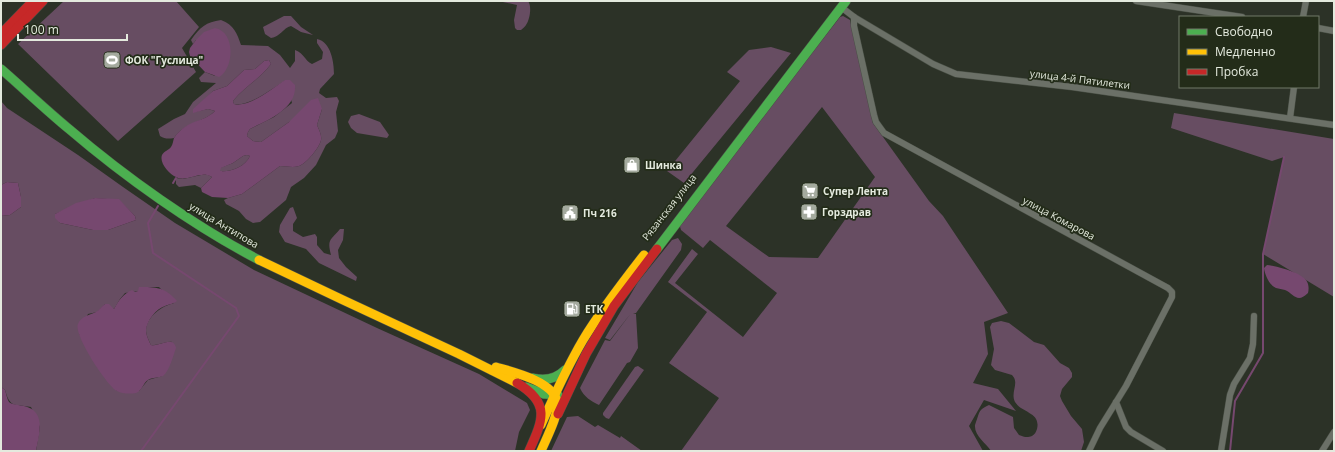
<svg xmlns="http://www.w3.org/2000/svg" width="1335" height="452" font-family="'Open Sans',sans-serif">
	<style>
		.green { fill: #674d62; fill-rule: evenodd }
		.water { fill: #76486f; fill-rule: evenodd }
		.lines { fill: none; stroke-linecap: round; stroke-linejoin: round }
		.stream { stroke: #76486f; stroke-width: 2 }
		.street-casing { stroke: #4a5046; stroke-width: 7 }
		.fast-casing { stroke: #4a5046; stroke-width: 10 }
		.slow-casing { stroke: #4a5046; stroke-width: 10 }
		.jam-casing { stroke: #4a5046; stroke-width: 10 }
		.street { stroke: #6b7067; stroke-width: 6 }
		.fast { stroke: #4caf50; stroke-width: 9 }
		.slow { stroke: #ffc107; stroke-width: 9 }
		.jam { stroke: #c62828; stroke-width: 9 }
		.labels { text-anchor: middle; stroke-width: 3.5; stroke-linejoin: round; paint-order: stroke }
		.poi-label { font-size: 10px; font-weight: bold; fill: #e4eade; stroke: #232c19; text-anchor: start }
		.street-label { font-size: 10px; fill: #e4eade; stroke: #232c19 }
	</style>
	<rect width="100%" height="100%" fill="#2c3227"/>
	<g class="green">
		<polygon points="64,1 176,1 199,27 182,48 196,72 118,141 18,44"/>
		<path d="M498,1H528C532,6 530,19 526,25C525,27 523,28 521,30H517L515,28L514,20L517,5Z"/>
		<path d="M284,16H291L301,27L313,35L301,32L291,26C283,28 280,37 271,38L265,34L263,27Z"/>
		<path d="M843,16L850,20L873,123L929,201L943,216L957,237L1008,313L984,322L988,354L973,383L998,389L1016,411L984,400L969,426L983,451H681L719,398L669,363L707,312L668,282L692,249L698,254L675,283L743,337L777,293L710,240L703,248L681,230L679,223L840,17ZM822,107L875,177L818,258L769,257L726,226Z"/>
		<path d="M221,20C234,25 237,33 241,45L268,46L280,55L290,68L295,61V50C305,54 304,60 312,64L322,59L323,52L317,43V39C331,42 334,62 334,74L320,89L319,93L326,98L337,97L339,101L336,112L338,131L335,138L326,145L316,165L304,178L291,187L286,200L260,222L253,223L246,219L239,211L226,204L224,200L228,198L242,194L280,166C286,166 293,168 299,166C306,164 320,147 321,140C322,135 319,130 317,125L322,109L289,122L261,142L253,141L247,136L248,132L250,129L274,117L292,103L286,80C273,88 249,107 234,104L233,101C244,87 260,79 271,64L269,60L264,61L255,69L244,70L227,86L213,91L194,112L208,109L215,111C203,123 185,122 174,138C168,139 165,139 160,136L158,129L174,119L185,114L193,102L216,83L201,82L199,78L205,72L215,76L196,40L193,44L191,40C200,27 206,22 221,20Z"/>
		<polygon points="771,47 791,53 684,183 667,171 740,81 727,72 749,50"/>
		<path d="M1,101L7,108L78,155L123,187L175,223L254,270L377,328L479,374L527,403L530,410L519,432L515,451H36L40,427L31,407C14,404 10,408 5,390L1,387V216L10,215L21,207V197L18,183L7,182L1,185ZM95,198L119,200L135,216L136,220L108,230H93L60,223L55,214ZM139,287H159L174,303C162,306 147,316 146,330C146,335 149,341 151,345C158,346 165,341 172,342L162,376L148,380L139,391H117C99,371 90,357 79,333L88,314L97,312L105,304L114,309L120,299L125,293L139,291Z"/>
		<polygon points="1174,113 1334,139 1334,297 1263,254 1284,157 1272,161 1171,128"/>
		<polygon points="359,114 380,122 389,135 387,138 357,133 351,128 348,122 351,116"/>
		<path d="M247,155L250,156C245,167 231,172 220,171V168L233,163L243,156Z"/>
		<polygon points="201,175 208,175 212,177 201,188 195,185 179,187 176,184 176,178 183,179"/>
		<path d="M293,207L297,218L293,224V231L303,237L315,234L317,237V245L324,253L331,255C327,239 330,241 340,229H344L343,240L338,250L339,258L346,267L357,277L356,281L319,263L306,249L285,242L279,232L280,225L290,208Z"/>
		<path d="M678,238L682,244L681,250L636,313H633L636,314L638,348L630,362L627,363L599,405C591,401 584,397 580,388L582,384L605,340L610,341L631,313L610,340L605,338L638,282L672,240Z"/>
		<path d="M1001,321L1009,323L1034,342L1044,345L1060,363L1069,368L1072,373V377L1062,389L1060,396L1062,401L1071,416L1082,429L1084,442L1081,451H991C986,443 974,436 975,425C976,422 977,419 978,416C980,409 983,408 989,405L1013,417L1014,428L1019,435C1024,437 1027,438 1032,436C1035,434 1036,432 1037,429C1041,412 1022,413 1015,402C1010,392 1020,383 1012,375L995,370L991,365L994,349L990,327L992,323Z"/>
		<polygon points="638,366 644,370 609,419 606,418 603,415 603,413 635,367"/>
		<polygon points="578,416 595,427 598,425 620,438 621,436 642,451 551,451 567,417"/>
	</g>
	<g class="water">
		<path d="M215,28C236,32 234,69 219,77L205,72L190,56L189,52L190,48L196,40L204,32Z"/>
		<path d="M269,60L271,64C260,79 244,87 233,101L234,104C249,108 273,88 285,80H290L295,85C297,109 268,120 250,129L248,132L247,136L253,141L261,142L289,122L311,100L318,98L322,109L317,125C319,130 322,135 321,140C320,147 306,164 299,166C293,168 286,166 280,166L242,194L228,198L212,197L202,192L201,188L212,177C200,170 187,183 176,177C169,174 159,163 162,155C164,151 169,150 171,147C173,144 173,141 174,138C177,133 183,128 188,125C197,120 207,119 215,111L208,109L193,113V109L213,91L227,86L244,70L255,69L264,61ZM247,155L250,156C245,167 231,172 220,171L221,168L233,163L243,156Z"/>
		<polygon points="7,182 18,183 21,197 21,207 10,215 1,216 1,185"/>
		<polygon points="95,198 119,199 135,216 136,220 108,230 93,230 60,223 55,218 55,214 76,203"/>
		<path d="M1267,265C1277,266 1300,272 1306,280C1309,284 1309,289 1308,293C1297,304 1294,294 1285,290C1282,289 1279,289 1276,288C1269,285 1265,275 1264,268Z"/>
		<path d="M139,287C156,287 165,287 177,301C173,304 170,304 165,306C156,309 147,320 146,330C146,335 149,341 151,345C160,347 173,335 176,348C173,356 170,370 163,376C159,378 152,377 148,380C143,383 142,391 136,393C131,394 122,394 117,391C107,386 73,334 78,324C81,316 90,315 96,312C99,310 102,306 105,304H109L114,309C119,300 123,294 132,290L135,292L138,291Z"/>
		<path d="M1,387L5,390C6,393 7,399 9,402C12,405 20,405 24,406C47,411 39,435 36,451H1Z"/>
	</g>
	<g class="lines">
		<g class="stream">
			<polyline points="173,183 176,178"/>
			<polyline points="141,451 239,316 236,308 153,253 148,223 158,206"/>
			<polyline points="1230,451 1235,401 1263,353 1263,254 1284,157"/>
		</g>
		<g class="street-casing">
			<g id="street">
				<polyline points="1136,1 1242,17"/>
				<polyline points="841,7 854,17 933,64 956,74 1072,87 1334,125"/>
				<polyline points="854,17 854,26 874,115 876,122 884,133 1168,288 1172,292 1172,297 1126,386 1100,428 1089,451"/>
				<polyline points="1303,17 1306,1"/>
				<polyline points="1318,28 1334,31"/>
				<polyline points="1290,118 1294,87"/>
				<polyline points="1116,402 1126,427 1131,432 1163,451"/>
				<polyline points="1221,451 1230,395 1234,384 1250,358 1253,344 1254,316"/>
				<polyline points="1322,451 1334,432"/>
			</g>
		</g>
		<g class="fast-casing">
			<g id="fast">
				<path d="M1,69C24,89 46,110 69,129C125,177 194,226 259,260"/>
				<polyline points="657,249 846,1"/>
				<path d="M533,378C545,381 556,379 565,370"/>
				<polyline points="526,387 544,394 558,395"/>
			</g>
		</g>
		<g class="slow-casing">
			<g id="slow">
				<polyline points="259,260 343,300 459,354 517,383"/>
				<path d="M496,367C513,372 552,381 557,401C560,413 546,439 541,451"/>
				<path d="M541,425C554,396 567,367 583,340C601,310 623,282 644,255"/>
			</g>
		</g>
		<g class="jam-casing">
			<g id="jam">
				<polyline points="1,34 33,1"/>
				<polyline points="1,45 43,1"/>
				<path d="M517,383C551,403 543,420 529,451"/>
				<polyline points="558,414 586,354 614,306 657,249"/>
			</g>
		</g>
		<use href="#street" class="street"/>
		<use href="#fast" class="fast"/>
		<use href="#slow" class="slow"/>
		<use href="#jam" class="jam"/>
	</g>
	<defs>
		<g id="stadium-square" transform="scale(0.9)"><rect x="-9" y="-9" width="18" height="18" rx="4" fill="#a4aa9e" stroke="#232c19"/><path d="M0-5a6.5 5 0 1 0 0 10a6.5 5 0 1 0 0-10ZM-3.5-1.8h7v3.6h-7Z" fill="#fff"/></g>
		<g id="shop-square" transform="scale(0.9)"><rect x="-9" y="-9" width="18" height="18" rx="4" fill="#a4aa9e" stroke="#232c19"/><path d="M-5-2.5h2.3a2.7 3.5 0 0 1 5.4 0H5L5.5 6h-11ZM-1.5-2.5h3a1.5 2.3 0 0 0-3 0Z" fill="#fff"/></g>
		<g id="supermarket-square" transform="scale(0.9)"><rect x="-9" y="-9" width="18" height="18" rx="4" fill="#a4aa9e" stroke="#232c19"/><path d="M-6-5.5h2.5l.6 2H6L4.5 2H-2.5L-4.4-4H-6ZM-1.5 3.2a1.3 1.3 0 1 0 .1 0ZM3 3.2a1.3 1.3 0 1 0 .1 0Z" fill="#fff"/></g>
		<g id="pharmacy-square" transform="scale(0.9)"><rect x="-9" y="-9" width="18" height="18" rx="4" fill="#a4aa9e" stroke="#232c19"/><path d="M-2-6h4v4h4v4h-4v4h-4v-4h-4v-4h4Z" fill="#fff"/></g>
		<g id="civic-square" transform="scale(0.9)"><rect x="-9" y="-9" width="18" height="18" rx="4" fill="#a4aa9e" stroke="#232c19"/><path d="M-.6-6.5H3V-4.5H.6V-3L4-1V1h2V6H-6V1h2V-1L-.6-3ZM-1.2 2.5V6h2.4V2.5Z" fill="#fff"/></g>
		<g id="fuel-square" transform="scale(0.9)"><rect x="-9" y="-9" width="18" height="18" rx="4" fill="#a4aa9e" stroke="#232c19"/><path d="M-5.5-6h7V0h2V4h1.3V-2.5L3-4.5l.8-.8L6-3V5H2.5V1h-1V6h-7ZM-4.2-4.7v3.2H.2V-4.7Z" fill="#fff"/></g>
	</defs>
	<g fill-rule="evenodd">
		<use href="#stadium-square" x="112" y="60"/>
		<use href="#shop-square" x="632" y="165"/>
		<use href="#supermarket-square" x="810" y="191"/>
		<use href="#pharmacy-square" x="809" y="212"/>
		<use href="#civic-square" x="570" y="213"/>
		<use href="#fuel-square" x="572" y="309"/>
	</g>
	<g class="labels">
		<g class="poi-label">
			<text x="125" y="64">ФОК "Гуслица"</text>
			<text x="645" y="169">Шинка</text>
			<text x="823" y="195">Супер Лента</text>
			<text x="822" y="216">Горздрав</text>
			<text x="583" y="217">Пч 216</text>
			<text x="585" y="313">ЕТК</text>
		</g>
		<g class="street-label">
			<text transform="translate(1080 79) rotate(7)" y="4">улица 4-й Пятилетки</text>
			<text transform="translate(669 207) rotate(-52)" y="4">Рязанская улица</text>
			<text transform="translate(1059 218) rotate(28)" y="4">улица Комарова</text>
			<text transform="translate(224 225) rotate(31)" y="4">улица Антипова</text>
		</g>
	</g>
	<rect width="1335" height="452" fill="none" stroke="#e4eade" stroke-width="4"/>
	<rect x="1179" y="16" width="140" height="72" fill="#232c19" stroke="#707868"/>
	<rect x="1187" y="29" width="20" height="6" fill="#4caf50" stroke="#707868"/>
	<text x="1215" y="36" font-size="12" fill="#e4eade">Свободно</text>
	<rect x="1187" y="49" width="20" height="6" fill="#ffc107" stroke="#707868"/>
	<text x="1215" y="56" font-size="12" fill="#e4eade">Медленно</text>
	<rect x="1187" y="69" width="20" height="6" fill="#c62828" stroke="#707868"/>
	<text x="1215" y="76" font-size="12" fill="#e4eade">Пробка</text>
	<path d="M18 34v6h109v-6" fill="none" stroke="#e4eade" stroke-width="2"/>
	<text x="24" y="34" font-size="12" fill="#e4eade" stroke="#232c19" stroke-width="3" paint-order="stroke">100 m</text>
</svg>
